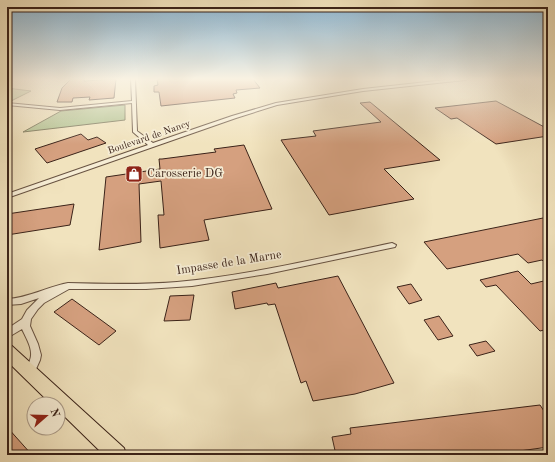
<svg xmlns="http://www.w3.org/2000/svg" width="555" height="462" viewBox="0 0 555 462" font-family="'Old Standard TT',serif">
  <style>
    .green { fill: #b5c595; stroke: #787457 }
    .building { fill: #d5a07f; stroke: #3b2319 }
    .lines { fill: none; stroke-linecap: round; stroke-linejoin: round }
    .minor-casing { stroke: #685342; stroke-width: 2 }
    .primary-casing { stroke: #3b2319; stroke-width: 2 }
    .minor { fill: #f6edd5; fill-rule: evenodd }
    .primary { fill: #f1e3be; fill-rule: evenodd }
    .labels { text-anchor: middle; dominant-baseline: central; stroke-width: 3.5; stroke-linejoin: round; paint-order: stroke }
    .far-street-label { font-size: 10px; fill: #3b2319; stroke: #f6edd5 }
    .poi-label { font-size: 12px; fill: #3b2319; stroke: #f6edd5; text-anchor: start }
    .street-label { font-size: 12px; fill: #3b2319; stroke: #f6edd5 }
  </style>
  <rect width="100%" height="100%" fill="#f1e3be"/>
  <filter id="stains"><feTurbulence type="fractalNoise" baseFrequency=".005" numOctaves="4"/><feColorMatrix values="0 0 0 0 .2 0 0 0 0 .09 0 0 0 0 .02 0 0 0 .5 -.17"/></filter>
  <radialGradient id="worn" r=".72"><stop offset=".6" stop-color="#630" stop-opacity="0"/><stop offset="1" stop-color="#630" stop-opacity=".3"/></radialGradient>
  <!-- green -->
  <path class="green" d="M7 88 31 91 9 102H7Z
    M125 105V120L23 132 61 111Z"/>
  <!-- building -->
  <path class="building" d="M71 79H84V81L116 79 114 98 89 100 90 97 73 98 72 102H57L62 88Z
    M157 79H253L260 88 236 90 237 93 233 94 235 98 161 106 159 92H154V86L158 85Z
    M496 101 548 129V136L496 144 457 118 451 119 435 108Z
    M370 102 440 160 384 169 414 199 329 215 281 140 316 136 313 131 381 122 360 103Z
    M81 134 88 140 97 137 106 143 47 163 35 149Z
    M244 145 272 209 204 220 209 240 160 248 158 215H164L161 181 139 184 141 242 99 250 106 177 160 169 159 159H162L216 152 214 149Z
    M74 204 70 225 7 235V214Z
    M548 217V261L544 262 542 260 528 263 518 254 447 269 424 242Z
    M518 271 531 284 548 280V329L540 331 496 285 486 287 480 280Z
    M338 276 394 383 355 394 313 401 306 381 301 383 275 304 268 305 267 303 235 309 232 292 276 283 278 288Z
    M411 284 422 300 409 304 397 287Z
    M194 295 190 320 164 321 170 296Z
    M72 299 101 320 116 331 99 345 54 312Z
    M439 316 453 336 438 340 424 320Z
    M486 341 495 351 477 356 469 345Z
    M540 405 548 417V447L491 455H336L332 437 351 434 350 428Z
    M7 427 32 455H7Z"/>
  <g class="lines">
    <!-- minor casing -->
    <g class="minor-casing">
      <path id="minor" d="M131 79H135L137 131 153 143 232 116 276 103 363 89 454 79H467L465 80 363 91 277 105 236 118 7 198V194L148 145 133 132 132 103 60 110 7 105V103L60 108 132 101Z
        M392 243 396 245 395 247 267 274 192 286 146 289H69L44 303 38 309 31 319 30 326 38 344 41 355 40 360 36 369 32 374 28 376 24 374 23 371C25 367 29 364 30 360 34 350 26 338 22 329L7 338V329L22 319 27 310 39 298 21 304 7 305V299C28 298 47 287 68 283 104 284 141 285 177 282 250 275 321 258 392 243Z"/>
    </g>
    <!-- primary casing -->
    <g class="primary-casing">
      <path id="primary" d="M7 344 12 346 124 448 126 455H104L58 410V404H51L7 361Z"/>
    </g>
    <!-- minor -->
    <use href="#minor" class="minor"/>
    <!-- primary -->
    <use href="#primary" class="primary"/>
  </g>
  <!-- sky -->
  <linearGradient id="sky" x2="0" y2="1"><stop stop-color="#8ab7d6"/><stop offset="0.55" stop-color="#f9f2e2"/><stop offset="1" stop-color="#f9f2e2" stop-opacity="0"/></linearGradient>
  <rect width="555" height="144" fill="url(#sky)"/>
  <!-- icons -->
  <defs>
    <g id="shop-square" transform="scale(0.9)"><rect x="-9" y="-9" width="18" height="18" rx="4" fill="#8f2418" stroke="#f6edd5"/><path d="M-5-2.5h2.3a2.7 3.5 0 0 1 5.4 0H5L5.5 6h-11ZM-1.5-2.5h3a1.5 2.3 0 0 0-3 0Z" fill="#fff"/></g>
  </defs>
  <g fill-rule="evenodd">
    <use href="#shop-square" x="134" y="174"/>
  </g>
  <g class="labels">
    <!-- far-street labels -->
    <g class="far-street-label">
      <text transform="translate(149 137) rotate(-19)">Boulevard de Nancy</text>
    </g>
    <!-- poi labels -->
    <g class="poi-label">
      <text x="147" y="174">Carosserie DG</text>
    </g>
    <!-- street labels -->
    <g class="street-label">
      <text transform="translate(229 263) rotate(-9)">Impasse de la Marne</text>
    </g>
  </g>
  <!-- margin -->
  <rect width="555" height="462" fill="none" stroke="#f1e3be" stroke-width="24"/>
  <rect x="8" y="8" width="539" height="446" fill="none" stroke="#3b2319" stroke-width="2"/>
  <rect x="12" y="12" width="531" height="438" fill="none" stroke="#3b2319"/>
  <!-- north arrow -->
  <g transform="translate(46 416) rotate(70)"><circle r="19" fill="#f6edd5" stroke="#ab9c8a"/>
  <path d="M0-3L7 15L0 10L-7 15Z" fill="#8f2418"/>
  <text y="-6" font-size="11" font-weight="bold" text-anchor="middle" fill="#3b2319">N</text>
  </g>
  <rect width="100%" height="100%" filter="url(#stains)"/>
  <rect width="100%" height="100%" fill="url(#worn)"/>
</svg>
